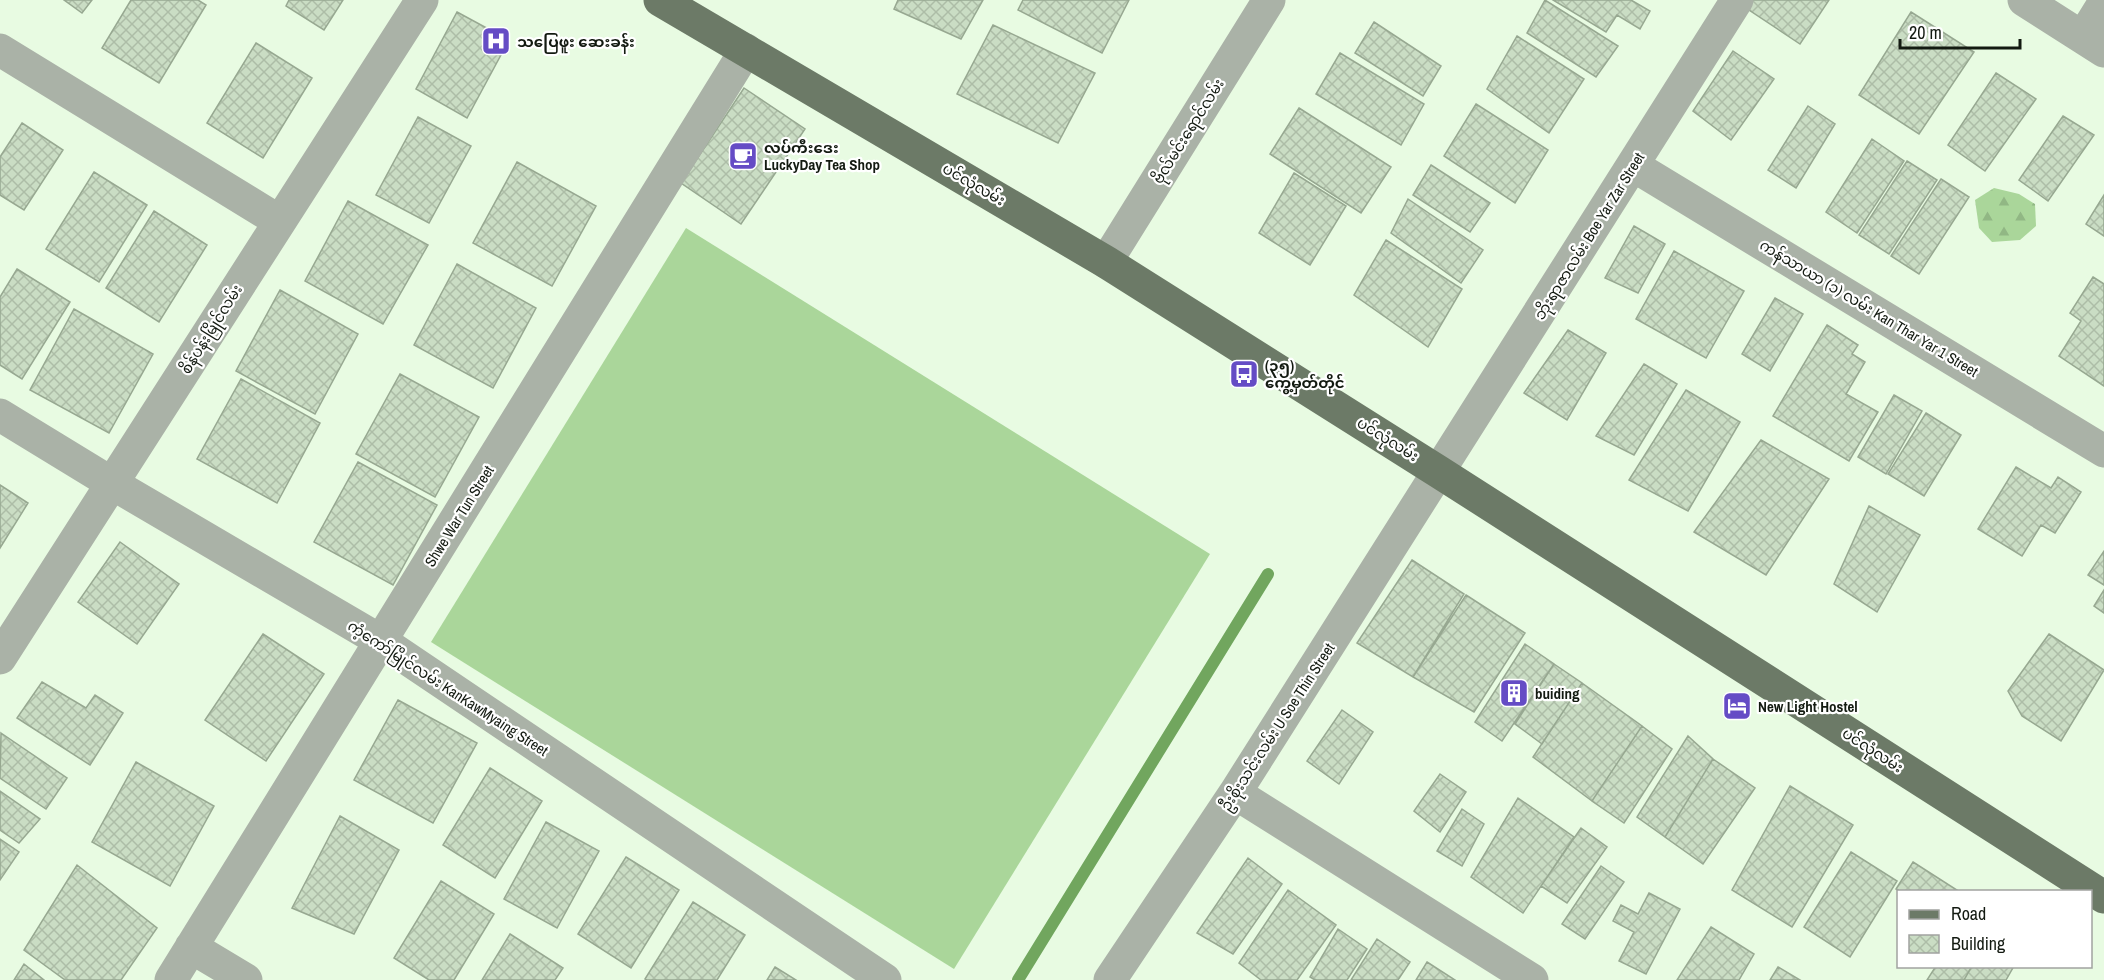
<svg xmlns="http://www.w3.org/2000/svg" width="2104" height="980" viewBox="0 0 2104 980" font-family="'Archivo Narrow','Noto Sans Myanmar',sans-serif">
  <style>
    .grass { fill: #aad69a }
    .forest { fill: url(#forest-firs) }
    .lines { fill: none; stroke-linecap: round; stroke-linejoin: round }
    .stream { stroke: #71a65e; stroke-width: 12 }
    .building { fill: url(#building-cross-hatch); stroke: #97a891; stroke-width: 1.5 }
    .minor { stroke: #aab2a7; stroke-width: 33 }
    .tertiary { stroke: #aab2a7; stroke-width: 33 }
    .primary { stroke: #6c7a67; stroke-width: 33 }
    .labels { text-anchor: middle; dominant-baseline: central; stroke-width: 4.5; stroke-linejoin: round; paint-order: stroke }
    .poi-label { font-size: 15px; font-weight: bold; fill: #131a11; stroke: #fff; text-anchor: start }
    .street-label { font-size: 15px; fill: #131a11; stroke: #fff }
  </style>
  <defs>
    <pattern id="forest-firs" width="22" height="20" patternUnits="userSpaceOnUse" patternTransform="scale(1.5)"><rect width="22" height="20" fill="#aad69a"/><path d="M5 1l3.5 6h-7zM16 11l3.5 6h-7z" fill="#91b784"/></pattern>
    <pattern id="building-cross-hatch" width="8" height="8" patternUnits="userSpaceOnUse" patternTransform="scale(1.5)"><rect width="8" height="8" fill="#caddc4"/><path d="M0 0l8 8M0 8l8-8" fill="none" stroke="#adbda7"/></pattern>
  </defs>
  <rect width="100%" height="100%" fill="#e8fbe2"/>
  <!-- grass -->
  <path class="grass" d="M686 228 1210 554 954 969 431 642Z"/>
  <!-- forest -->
  <path class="forest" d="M1994 188 2019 194 2035 204 2036 226 2020 240 1992 242 1979 228 1975 200Z"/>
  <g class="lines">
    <!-- stream -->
    <path class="stream" d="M1018 980 1268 574"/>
  </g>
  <!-- building -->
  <path class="building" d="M64 0H92L82 13Z
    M131 0H198L206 5 159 83 102 48Z
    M289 0H343L324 30 286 6Z
    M898 0H983L961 39 894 9Z
    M1023 0H1129L1102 53 1018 10Z
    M1545 0 1618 46 1596 77 1527 33Z
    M1553 0H1631L1650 11 1640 29 1617 15 1606 32Z
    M1751 0H1829L1800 44 1746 8Z
    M457 12 509 40 467 118 416 89Z
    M1911 12 1974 52 1919 134 1859 95Z
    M1374 22 1441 66 1423 96 1355 53Z
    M993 25 1095 73 1058 143 957 94Z
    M1517 36 1584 79 1549 133 1487 89Z
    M256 43 312 78 263 158 207 123Z
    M1733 51 1774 79 1731 140 1693 111Z
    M1340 53 1424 104 1401 145 1316 94Z
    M1996 73 2036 99 1985 171 1948 145Z
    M744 88 805 129 741 224 681 183Z
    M1476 104 1548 150 1515 203 1444 156Z
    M1808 106 1835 124 1796 188 1768 170Z
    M1299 108 1391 167 1361 213 1270 154Z
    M2063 116 2094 135 2048 201 2019 180Z
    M418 117 471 146 429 223 376 195Z
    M22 123 63 150 24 210 0 195V157Z
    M1872 139 1904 161 1857 233 1826 212Z
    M1907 161 1937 180 1889 254 1859 235Z
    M517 162 596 206 552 286 473 243Z
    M1431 165 1490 203 1470 232 1413 195Z
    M94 172 147 205 99 282 46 249Z
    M1294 173 1346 206 1310 265 1259 233Z
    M1941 179 1969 197 1919 274 1891 256Z
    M2104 195V236L2086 224Z
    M1408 199 1483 250 1461 283 1391 233Z
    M348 201 428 245 383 324 305 281Z
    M154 211 207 245 159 322 106 288Z
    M1634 226 1665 244 1638 293 1605 278Z
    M1386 240 1462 289 1428 347 1354 295Z
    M1674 251 1744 291 1706 358 1636 319Z
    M457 264 536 308 493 388 414 345Z
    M17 269 70 302 22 379 0 365V297Z
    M2093 277 2104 284V386L2059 356 2081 321 2070 313Z
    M280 290 358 334 315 414 236 371Z
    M1775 298 1803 314 1770 371 1742 354Z
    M74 309 153 354 109 433 30 390Z
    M1827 325 1858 345 1852 354 1865 362 1846 394 1878 412 1849 461 1773 416Z
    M1568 330 1606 353 1567 420 1524 393Z
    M1644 364 1677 384 1634 455 1596 436Z
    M400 374 479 417 435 497 356 454Z
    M241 379 320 423 277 503 197 459Z
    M1686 390 1740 422 1688 511 1629 480Z
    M1894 395 1922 411 1886 474 1858 457Z
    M1926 413 1961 435 1924 496 1888 474Z
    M1761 440 1829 479 1766 575 1694 532Z
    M358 462 437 505 393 585 314 542Z
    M2016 467 2051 488 2058 477 2081 492 2055 533 2041 525 2022 556 1978 529Z
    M0 485 28 503 0 548Z
    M1869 506 1920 535 1877 612 1834 584Z
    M120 542 179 584 137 644 78 602Z
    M2104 551V585L2088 575Z
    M1412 560 1464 594 1413 677 1357 643Z
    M2104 590V613L2094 606Z
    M1466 595 1525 633 1474 712 1413 677Z
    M263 634 324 674 266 761 205 720Z
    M2049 634 2104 670 2061 741 2022 716 2008 691Z
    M1525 644 1554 664 1502 741 1475 722Z
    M1554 664 1582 683 1542 744 1515 724Z
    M42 682 86 708 95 695 123 713 90 765 17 718Z
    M1582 683 1642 726 1592 801 1533 757Z
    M398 700 477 743 433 823 354 780Z
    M1342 710 1373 732 1339 784 1307 761Z
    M1642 726 1672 749 1624 823 1592 801Z
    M1 733 67 778 46 809 0 778Z
    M1688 736 1713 759 1665 837 1637 817Z
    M1713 759 1755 788 1703 864 1665 837Z
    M136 762 214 806 170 886 92 842Z
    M490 768 542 801 495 878 443 845Z
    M1440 774 1466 792 1440 832 1414 811Z
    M1790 786 1853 825 1792 927 1732 890Z
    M0 791 40 819 19 843 0 830Z
    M1518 798 1574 837 1523 913 1471 877Z
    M1462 809 1484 824 1462 866 1437 851Z
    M340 816 399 850 354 934 292 908Z
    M546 822 599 851 557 928 504 899Z
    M1581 828 1607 847 1567 903 1541 886Z
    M0 839 19 852 0 880Z
    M1851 852 1897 881 1850 957 1804 927Z
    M626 857 679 890 631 968 578 934Z
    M1248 858 1282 884 1233 954 1197 933Z
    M1913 862 1960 892H1901L1896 889Z
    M77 865 157 928 121 980H65L24 950Z
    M1601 866 1624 882 1585 939 1562 924Z
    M441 881 494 914 454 980H429L394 958Z
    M1288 890 1336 925 1297 980H1261L1239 963Z
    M1649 893 1680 909 1646 974 1619 961 1634 932 1613 921 1621 905 1638 914Z
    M693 902 745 935 717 980H647L645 979Z
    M1711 927 1754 954 1739 980H1677Z
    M1338 929 1367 949 1347 980H1315L1310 977Z
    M510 934 563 968 555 980H482Z
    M1377 939 1410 962 1398 980H1351Z
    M1427 962 1455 980H1416Z
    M24 964 44 980H14Z
    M1936 966H1972L1964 980H1927Z
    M1972 966H2014L2006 980H1964Z
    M775 967 796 980H767Z
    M1778 967 1800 980H1770Z"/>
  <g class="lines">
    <!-- minor -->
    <path class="minor" d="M2024 0 2104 51
      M2083 37 2104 3
      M0 50 279 221
      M1634 166 2104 451
      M0 415 113 484 381 641 885 980
      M0 658 422 0
      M1235 793 1532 980
      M191 947 246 980
      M171 980 746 50
      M1110 980 1235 793 1737 0"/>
    <!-- tertiary -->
    <path class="tertiary" d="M1106 262 1269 0"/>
    <!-- primary -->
    <path class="primary" d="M660 0 1106 262 1439 472 2104 897"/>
  </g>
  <!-- icons -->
  <defs>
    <g id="hospital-square" transform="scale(1.5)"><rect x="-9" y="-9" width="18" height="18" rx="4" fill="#654cc5" stroke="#fff"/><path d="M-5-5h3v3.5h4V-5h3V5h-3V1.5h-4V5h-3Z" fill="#fff"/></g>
    <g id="cafe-square" transform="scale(1.5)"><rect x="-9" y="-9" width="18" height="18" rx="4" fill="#654cc5" stroke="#fff"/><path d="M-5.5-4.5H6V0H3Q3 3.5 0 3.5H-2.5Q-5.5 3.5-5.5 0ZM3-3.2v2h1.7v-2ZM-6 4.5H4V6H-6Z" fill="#fff"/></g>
    <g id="bus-square" transform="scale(1.5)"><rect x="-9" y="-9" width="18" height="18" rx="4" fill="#654cc5" stroke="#fff"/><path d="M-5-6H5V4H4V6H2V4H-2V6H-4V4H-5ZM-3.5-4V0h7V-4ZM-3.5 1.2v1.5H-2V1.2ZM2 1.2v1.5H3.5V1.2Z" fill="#fff"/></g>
    <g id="building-square" transform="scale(1.5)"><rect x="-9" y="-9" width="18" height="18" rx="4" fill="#654cc5" stroke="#fff"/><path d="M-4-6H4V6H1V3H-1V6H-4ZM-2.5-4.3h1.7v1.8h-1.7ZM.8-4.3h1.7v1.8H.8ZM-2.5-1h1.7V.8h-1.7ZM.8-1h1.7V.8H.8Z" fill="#fff"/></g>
    <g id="hotel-square" transform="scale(1.5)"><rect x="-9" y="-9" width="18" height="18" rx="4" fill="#654cc5" stroke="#fff"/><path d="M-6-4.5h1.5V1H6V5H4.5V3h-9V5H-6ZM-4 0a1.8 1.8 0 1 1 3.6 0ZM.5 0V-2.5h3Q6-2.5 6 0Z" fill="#fff"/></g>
  </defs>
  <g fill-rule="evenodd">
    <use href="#hospital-square" x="496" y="41"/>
    <use href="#cafe-square" x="743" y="156"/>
    <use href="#bus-square" x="1244" y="374"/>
    <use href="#building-square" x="1514" y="693"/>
    <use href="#hotel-square" x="1737" y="706"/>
  </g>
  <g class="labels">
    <!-- poi labels -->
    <g class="poi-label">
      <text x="517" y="41">သပြေဖူး ဆေးခန်း</text>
      <text x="764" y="147">လပ်ကီးဒေး<tspan x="764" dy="17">LuckyDay Tea Shop</tspan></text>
      <text x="1265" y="365">(၃၅)<tspan x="1265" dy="17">ကွေ့မှတ်တိုင်</tspan></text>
      <text x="1535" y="693">buiding</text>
      <text x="1758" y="706">New Light Hostel</text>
    </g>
    <!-- street labels -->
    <g class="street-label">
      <text transform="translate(1188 131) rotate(-58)">ဗိုလ်မင်းရောင်လမ်း</text>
      <text transform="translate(974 184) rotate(30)">ပင်လုံလမ်း</text>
      <text transform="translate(1589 236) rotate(-58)">ဘိုးရာဇာလမ်း Boe Yar Zar Street</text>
      <text transform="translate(1869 308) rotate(31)">ကန်သာယာ (၁) လမ်း Kan Thar Yar 1 Street</text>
      <text transform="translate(211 329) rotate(-58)">စိန်ပန်းမြိုင်လမ်း</text>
      <text transform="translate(1388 439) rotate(32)">ပင်လုံလမ်း</text>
      <text transform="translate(459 516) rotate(-58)">Shwe War Tun Street</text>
      <text transform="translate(448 688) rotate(33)">ကံ့ကော်မြိုင်လမ်း KanKawMyaing Street</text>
      <text transform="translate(1277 727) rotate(-57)">ဦးစိုးသင်းလမ်း U Soe Thin Street</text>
      <text transform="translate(1873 750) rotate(33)">ပင်လုံလမ်း</text>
    </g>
  </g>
  <!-- legend -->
  <rect x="1897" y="890" width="195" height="78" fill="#ffffff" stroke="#a1a3a0" stroke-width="1.5"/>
  <rect x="1909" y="910" width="30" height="9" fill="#6c7a67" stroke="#a1a3a0" stroke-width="1.5"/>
  <text x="1951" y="920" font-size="18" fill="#131a11">Road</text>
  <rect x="1909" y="935" width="30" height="18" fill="url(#building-cross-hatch)" stroke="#a1a3a0" stroke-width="1.5"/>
  <text x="1951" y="950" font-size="18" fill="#131a11">Building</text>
  <!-- scale -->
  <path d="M1900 39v9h120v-9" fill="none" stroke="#131a11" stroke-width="3"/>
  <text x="1909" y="39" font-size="18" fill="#131a11" stroke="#ffffff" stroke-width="4.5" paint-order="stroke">20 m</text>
</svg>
